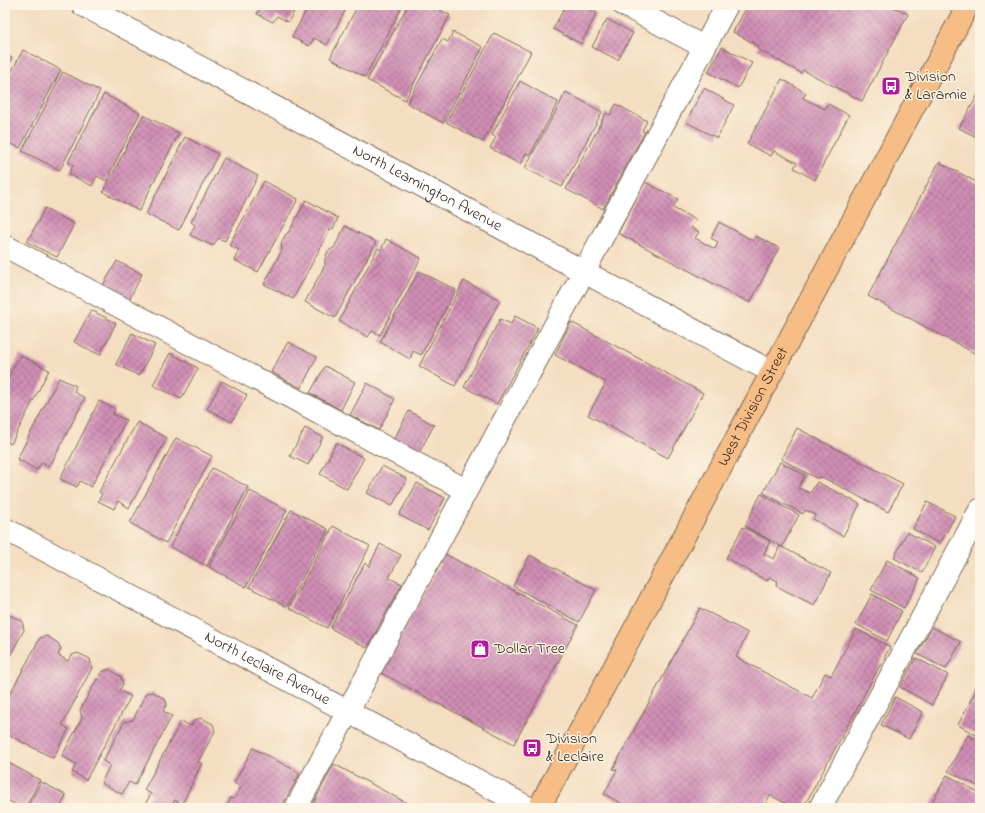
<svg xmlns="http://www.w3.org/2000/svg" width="985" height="813" viewBox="0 0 985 813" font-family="'Indie Flower',sans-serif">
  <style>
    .building { fill: url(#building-cross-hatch) }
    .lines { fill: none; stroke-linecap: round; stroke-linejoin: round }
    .minor-casing { stroke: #7c6957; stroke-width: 24 }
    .major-casing { stroke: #7c6957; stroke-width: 24 }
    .minor { stroke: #fff; stroke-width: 22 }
    .major { stroke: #f6be86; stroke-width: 22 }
    .labels { text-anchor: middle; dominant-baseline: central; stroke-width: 3; stroke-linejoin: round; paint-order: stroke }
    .poi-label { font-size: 16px; fill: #3b2a1e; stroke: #fcf5e5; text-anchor: start }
    .street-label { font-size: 16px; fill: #3b2a1e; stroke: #fcf5e5 }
  </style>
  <defs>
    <pattern id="building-cross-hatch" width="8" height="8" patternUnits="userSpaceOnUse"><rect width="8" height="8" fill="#d08eb5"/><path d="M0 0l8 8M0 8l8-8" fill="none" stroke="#aa7493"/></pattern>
  </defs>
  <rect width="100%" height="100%" fill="#fcf5e5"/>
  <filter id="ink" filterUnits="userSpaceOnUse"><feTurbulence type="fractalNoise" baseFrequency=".025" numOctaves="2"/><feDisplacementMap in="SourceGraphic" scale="8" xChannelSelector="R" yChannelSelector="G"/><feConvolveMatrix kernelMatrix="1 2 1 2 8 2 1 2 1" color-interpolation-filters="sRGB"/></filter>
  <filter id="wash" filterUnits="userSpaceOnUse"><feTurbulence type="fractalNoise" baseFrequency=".012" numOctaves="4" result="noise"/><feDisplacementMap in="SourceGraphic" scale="16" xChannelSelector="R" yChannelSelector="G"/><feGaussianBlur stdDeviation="0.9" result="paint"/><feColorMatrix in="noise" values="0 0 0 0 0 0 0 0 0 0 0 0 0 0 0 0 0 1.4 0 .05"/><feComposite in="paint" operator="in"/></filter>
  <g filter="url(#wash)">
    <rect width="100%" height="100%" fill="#f4ddc0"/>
    <g id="blocks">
      <!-- building -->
      <path class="building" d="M260 5H298L288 22 277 16 273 22 257 14 260 8 258 7Z
        M305 5H348L327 45 314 38 309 46 292 37 306 11Z
        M358 5H403L365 77 330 58Z
        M408 5H442L439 10 450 15 405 100 367 80Z
        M566 5H582L597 13 581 44 553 29Z
        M748 5H890L908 14 862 101 803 70 801 73 757 49 759 46 733 32Z
        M607 19 633 33 618 60 592 47Z
        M453 32 483 47 443 123 407 103 442 39 448 42Z
        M494 33 531 52 483 142 446 122Z
        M722 47 752 63 738 88 708 72Z
        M23 50 61 70 20 148 11 144 7 152H5V84Z
        M5 54 12 58 5 73Z
        M63 72 100 91 60 170 22 151Z
        M782 79 806 93 803 98 825 109 828 104 849 115 815 180 794 168 797 163 774 151 771 156 747 144Z
        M520 81 558 102 530 155 526 153 520 164 490 148 496 137 492 135Z
        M704 88 734 105 717 138 686 122Z
        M980 91V139L959 128Z
        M566 92 602 112 562 187 525 168Z
        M104 94 140 113 106 181 97 176 92 186 69 174 73 165 68 162Z
        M616 104 647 121 642 131 645 132 603 209 566 189 606 113 610 115Z
        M143 115 179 133 139 211 103 192Z
        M185 137 218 154 179 230 146 214Z
        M224 158 258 176 225 241 218 238 213 246 190 235 195 225 191 222Z
        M939 162 980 184V356L868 296Z
        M264 181 298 199 258 272 234 260 239 250 229 245Z
        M645 182 678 199 673 208 696 220 691 228 699 232 695 238 715 249 718 242 711 238 719 222 754 241 756 236 779 248 750 303 618 233Z
        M306 200 338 218 333 229 331 228 293 299 264 284 282 250 281 243 286 234 289 232Z
        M45 208 74 224 57 257 27 242Z
        M345 226 376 242 335 318 305 302 325 265V259L328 251 334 248Z
        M386 239 421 258 380 335 372 331 368 337 339 321 378 248 381 250Z
        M117 261 142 274 129 300 102 287Z
        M419 271 456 290 421 355 413 351 410 359 380 342Z
        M464 281 500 300 455 386 419 366Z
        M91 310 116 323 100 355 74 342Z
        M515 316 538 328 497 404 464 387 500 319 511 324Z
        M571 322 703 393 668 458 588 415 606 382 555 355Z
        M132 333 155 345 139 376 116 364Z
        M288 342 317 357 301 388 271 372Z
        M170 353 198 368 181 399 153 385Z
        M20 355 49 370 11 444 5 441V384Z
        M325 366 355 382 341 410 310 393Z
        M59 378 76 386 74 392 85 398 50 466 42 462 37 470 17 459Z
        M222 381 247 395 232 422 207 409Z
        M367 383 395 399 379 430 350 415Z
        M99 401 115 409 113 414 126 420 91 487 80 481 77 487 60 479Z
        M409 411 434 425 419 453 394 439Z
        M137 422 167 438 129 508 118 501 114 509 98 501 102 494 99 492Z
        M305 428 323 437 308 465 290 456Z
        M797 428 903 484 888 512 822 477 816 478 781 459Z
        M176 438 212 456 166 543 130 523Z
        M336 443 364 458 347 489 320 474Z
        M780 462 805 475 798 488 810 493 817 482 860 504 843 536 813 519 816 515 805 510 803 514 763 493Z
        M382 466 407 479 392 506 367 493Z
        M212 468 248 487 207 566 170 547Z
        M417 483 445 498 428 530 399 515Z
        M250 491 287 510 246 587 209 567Z
        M761 494 799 515 782 547 745 526Z
        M927 502 955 516 940 544 913 529Z
        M291 510 328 529 287 607 249 587Z
        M333 526 370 546 327 628 289 608Z
        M743 527 770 541 764 554 774 559 780 546 831 573 814 605 776 586 778 581 769 577 767 581 726 558Z
        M907 532 935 547 922 573 894 558Z
        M380 544 401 555 389 578 402 584 367 648 330 628 365 563 369 566Z
        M445 554 578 625 514 744 381 673Z
        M530 555 596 590 579 622 513 586Z
        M887 560 920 578 904 608 871 590Z
        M872 594 902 611 887 641 856 624Z
        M700 608 748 633 736 657 812 698 825 673 831 676 856 629 890 647 803 808H794L770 795 763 808H630L604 794 617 770 613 769Z
        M9 615 22 621 24 630 5 665V616Z
        M932 627 961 642 946 669 917 654Z
        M47 636 58 643 61 649 58 655 68 661 72 655 78 653 90 659 92 668 62 725 69 729 53 758 5 733V703L40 638Z
        M916 658 948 675 932 705 900 687Z
        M109 669 121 677 123 684 119 691 131 696 86 780 72 772 76 764 62 756 82 718 80 710 97 679 98 680 102 672Z
        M977 688 980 690V737L958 725Z
        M153 692 165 699 167 704 163 711 172 716 135 785 129 782 122 794 101 783 110 765 103 761 124 722 133 720 146 693Z
        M895 697 923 712 909 739 881 725Z
        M201 718 213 724 215 731 198 762 202 763 182 804 175 800 171 808H147L144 806 151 794 144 790 181 721 191 726 194 720Z
        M968 735 980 741V787L948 771Z
        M253 748 300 773 281 808H226L231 798 234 799 241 787 234 783Z
        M5 761 40 780 25 808H23L5 799Z
        M334 764 416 808H311Z
        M947 775 980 793V808H929Z
        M41 782 66 795 60 808H27Z"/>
    </g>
  </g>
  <g filter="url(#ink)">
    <use href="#blocks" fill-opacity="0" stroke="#7c6957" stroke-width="1"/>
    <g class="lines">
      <!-- minor casing -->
      <g class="minor-casing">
        <g id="minor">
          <path id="s1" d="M83 5 772 372"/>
          <path d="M624 5 704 47"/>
          <path d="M5 246 466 490"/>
          <path id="s2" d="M5 529 529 808"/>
          <path d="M296 808 727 5"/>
          <path d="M820 808 980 510"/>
        </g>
      </g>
      <!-- major casing -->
      <g class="major-casing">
        <g id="major">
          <path id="s3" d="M539 808 968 5"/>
        </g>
      </g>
      <!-- minor -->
      <use href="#minor" class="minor"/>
      <!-- major -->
      <use href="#major" class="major"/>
    </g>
  </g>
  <!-- icons -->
  <defs>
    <g id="bus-square" transform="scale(1)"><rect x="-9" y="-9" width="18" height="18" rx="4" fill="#b5179e" stroke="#fcf5e5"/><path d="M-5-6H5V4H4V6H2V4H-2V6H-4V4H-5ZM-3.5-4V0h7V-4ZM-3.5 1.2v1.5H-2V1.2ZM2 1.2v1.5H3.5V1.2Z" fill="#fff"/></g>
    <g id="shop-square" transform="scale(1)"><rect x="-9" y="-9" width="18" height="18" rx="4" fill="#b5179e" stroke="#fcf5e5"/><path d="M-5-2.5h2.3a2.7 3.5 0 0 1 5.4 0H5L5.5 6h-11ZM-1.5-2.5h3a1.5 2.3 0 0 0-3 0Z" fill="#fff"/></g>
  </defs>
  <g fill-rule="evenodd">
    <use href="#bus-square" x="891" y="86"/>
    <use href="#shop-square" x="480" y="649"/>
    <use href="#bus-square" x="532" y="748"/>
  </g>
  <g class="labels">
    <!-- poi labels -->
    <g class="poi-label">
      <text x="905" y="77">Division<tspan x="905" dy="18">&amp; Laramie</tspan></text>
      <text x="494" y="649">Dollar Tree</text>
      <text x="546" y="739">Division<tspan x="546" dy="18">&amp; Leclaire</tspan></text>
    </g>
    <!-- street labels -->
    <g class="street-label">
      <text stroke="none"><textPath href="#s1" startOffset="390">North Leamington Avenue</textPath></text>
      <text stroke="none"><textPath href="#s3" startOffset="455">West Division Street</textPath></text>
      <text stroke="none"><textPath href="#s2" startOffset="297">North Leclaire Avenue</textPath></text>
    </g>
  </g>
  <!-- margin -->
  <rect width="985" height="813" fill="none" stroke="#fcf5e5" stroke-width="20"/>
</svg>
